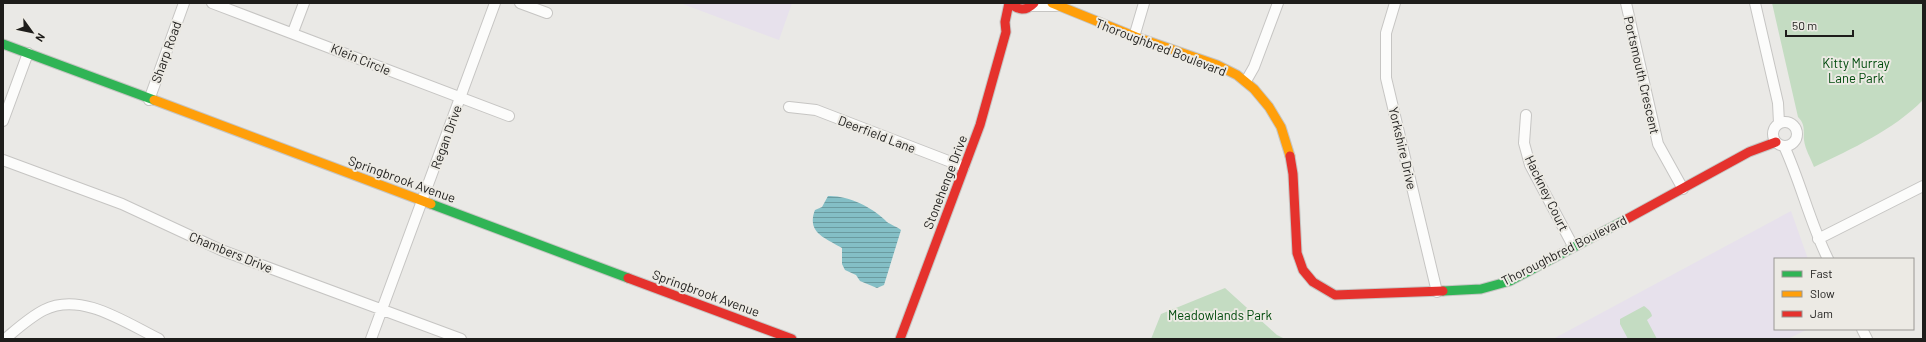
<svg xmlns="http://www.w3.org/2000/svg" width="1926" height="342" viewBox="0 0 1926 342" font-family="Barlow,sans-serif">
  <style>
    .education { fill: #e7e1ec }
    .green { fill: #c4dcc2 }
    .water { fill: url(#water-rules) }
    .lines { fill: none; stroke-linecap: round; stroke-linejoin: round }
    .street-casing { stroke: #c6c5c3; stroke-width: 12 }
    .fast-casing { stroke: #c6c5c3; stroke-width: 11 }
    .slow-casing { stroke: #c6c5c3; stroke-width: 11 }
    .jam-casing { stroke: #c6c5c3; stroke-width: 11 }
    .street { stroke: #fcfcfb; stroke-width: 10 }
    .fast { stroke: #30b455; stroke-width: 9 }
    .slow { stroke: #ff9f0a; stroke-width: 9 }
    .jam { stroke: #e5322d; stroke-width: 9 }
    .labels { text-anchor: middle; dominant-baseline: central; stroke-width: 4; stroke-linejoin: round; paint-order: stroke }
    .street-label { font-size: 13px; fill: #1e1d1b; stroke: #eceae4 }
    .park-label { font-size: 13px; fill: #004a0c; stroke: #eceae4 }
  </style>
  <defs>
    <pattern id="water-rules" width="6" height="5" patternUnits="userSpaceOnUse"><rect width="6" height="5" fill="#84bfc6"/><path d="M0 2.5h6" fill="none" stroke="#6b9ba0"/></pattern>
  </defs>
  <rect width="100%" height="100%" fill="#eae9e6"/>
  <!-- education -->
  <path class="education" d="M680 3H792L779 40Z
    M1791 211 1808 259H1775V329H1808L1788 339H1553Z"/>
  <!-- green -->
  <path class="green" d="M1772 3H1923V100C1892 131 1853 148 1814 167 1811 159 1805 149 1804 140 1803 131 1806 125 1798 117Z
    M1225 288 1277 335 1285 339H1151L1161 314Z
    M1644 306C1648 309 1651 311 1652 316L1647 320 1657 339H1628L1620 324V319Z"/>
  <!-- water -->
  <path class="water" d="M828 196C847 195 872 207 885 220 888 224 896 226 901 230L884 285 877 288 860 281 856 275 845 270 842 264V248C826 238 806 233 815 210L822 207Z"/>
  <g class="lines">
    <!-- street casing -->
    <g class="street-casing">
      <path id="street" d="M212 3 509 116
        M520 3 547 13
        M1395 3 1386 33V78L1437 292
        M1626 3 1658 144 1683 189
        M1755 3 1778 103 1779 123
        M1032 6H1056
        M293 32 304 3
        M1134 37 1144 3
        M1246 81 1254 67 1278 3
        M149 100 184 3
        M789 107 816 110 964 167
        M1526 115 1524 143 1530 165 1573 246
        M3 121 28 53
        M1773 134a12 12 0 1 1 24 0a12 12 0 1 1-24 0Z
        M1784 146C1801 183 1810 223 1828 259
        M3 160 122 204 221 250 461 339
        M1818 239 1923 186
        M1862 329 1867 339
        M5 339C17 329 30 317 44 310 81 291 126 323 159 339
        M371 339 495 3"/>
    </g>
    <!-- fast casing -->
    <g class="fast-casing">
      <path id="fast" d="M3 44 154 100
        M431 204 628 278
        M1443 291 1481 289 1510 281 1625 220"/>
    </g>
    <!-- slow casing -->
    <g class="slow-casing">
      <path id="slow" d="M1052 3 1136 37 1217 65 1237 75 1254 89 1269 107 1281 127 1290 156
        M154 100 431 204"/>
    </g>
    <!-- jam casing -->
    <g class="jam-casing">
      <path id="jam" d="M1009 3C1019 10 1025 12 1034 3
        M1290 156 1293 174 1297 253 1303 270 1313 282 1335 295 1443 291
        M1625 220 1749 152 1776 142
        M628 278 792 339
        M900 339 980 125 1006 32 1005 22 1009 3"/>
    </g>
    <!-- street -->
    <use href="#street" class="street"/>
    <!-- fast -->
    <use href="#fast" class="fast"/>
    <!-- slow -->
    <use href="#slow" class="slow"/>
    <!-- jam -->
    <use href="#jam" class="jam"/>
  </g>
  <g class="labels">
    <!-- street labels -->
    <g class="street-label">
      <text transform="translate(1161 47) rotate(21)">Thoroughbred Boulevard</text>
      <text transform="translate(166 52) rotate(-70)">Sharp Road</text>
      <text transform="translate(361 59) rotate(22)">Klein Circle</text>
      <text transform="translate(1642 75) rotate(77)">Portsmouth Crescent</text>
      <text transform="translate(877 134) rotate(21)">Deerfield Lane</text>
      <text transform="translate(446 137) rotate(-70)">Regan Drive</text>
      <text transform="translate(1403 148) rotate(77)">Yorkshire Drive</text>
      <text transform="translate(402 179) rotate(20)">Springbrook Avenue</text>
      <text transform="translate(945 182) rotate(-69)">Stonehenge Drive</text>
      <text transform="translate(1547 193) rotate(64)">Hackney Court</text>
      <text transform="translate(1564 250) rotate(-27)">Thoroughbred Boulevard</text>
      <text transform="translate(231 252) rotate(22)">Chambers Drive</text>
      <text transform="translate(706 293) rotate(20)">Springbrook Avenue</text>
    </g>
    <!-- park labels -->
    <g class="park-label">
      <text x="1856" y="63">Kitty Murray<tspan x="1856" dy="15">Lane Park</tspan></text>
      <text x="1220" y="315">Meadowlands Park</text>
    </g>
  </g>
  <!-- border -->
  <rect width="1926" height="342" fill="none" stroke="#1e1d1b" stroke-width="8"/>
  <!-- legend -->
  <rect x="1774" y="258" width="140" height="72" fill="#eceae4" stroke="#9a9894"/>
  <rect x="1782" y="271" width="20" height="6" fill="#30b455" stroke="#9a9894"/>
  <text x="1810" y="278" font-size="12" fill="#1e1d1b">Fast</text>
  <rect x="1782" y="291" width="20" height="6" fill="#ff9f0a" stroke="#9a9894"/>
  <text x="1810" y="298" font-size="12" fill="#1e1d1b">Slow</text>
  <rect x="1782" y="311" width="20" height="6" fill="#e5322d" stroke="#9a9894"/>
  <text x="1810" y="318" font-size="12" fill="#1e1d1b">Jam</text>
  <!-- north arrow -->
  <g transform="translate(32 32) rotate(123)" stroke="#eceae4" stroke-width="3" paint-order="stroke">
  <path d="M0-3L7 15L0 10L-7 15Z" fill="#1e1d1b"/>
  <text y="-6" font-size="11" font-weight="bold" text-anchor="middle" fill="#1e1d1b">N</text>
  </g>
  <!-- scale -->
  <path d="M1786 30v6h67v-6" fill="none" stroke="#1e1d1b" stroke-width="2"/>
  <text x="1792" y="30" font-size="12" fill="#1e1d1b" stroke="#eceae4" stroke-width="3" paint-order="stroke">50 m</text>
</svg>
